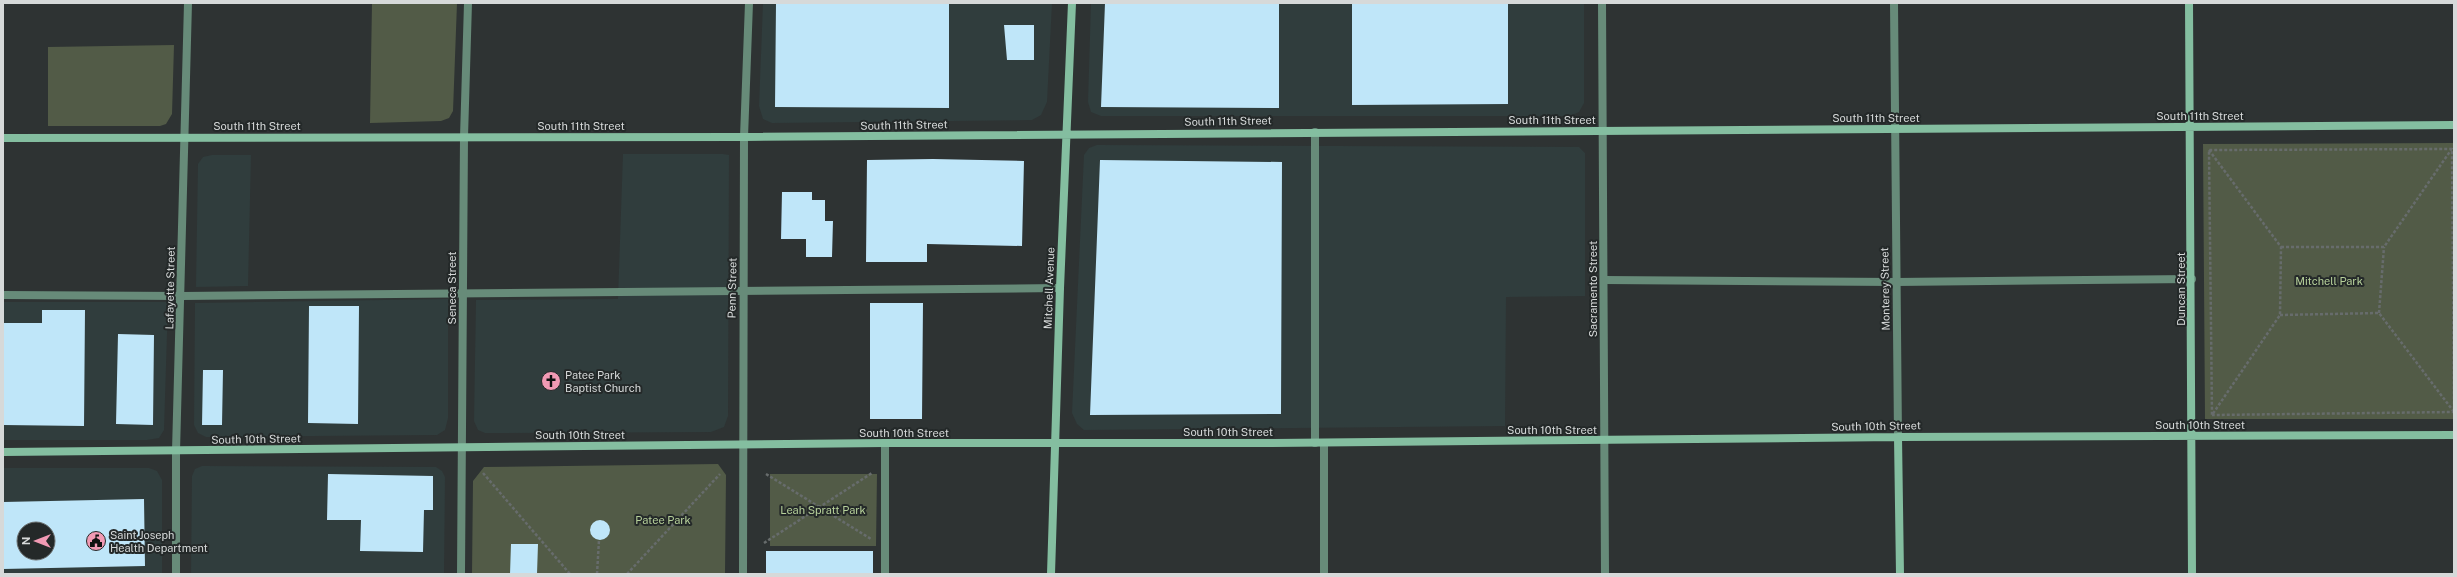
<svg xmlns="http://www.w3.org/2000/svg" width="2457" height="577" viewBox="0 0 2457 577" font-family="'Public Sans',sans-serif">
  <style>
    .built { fill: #303d3d; fill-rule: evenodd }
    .green { fill: #525b47 }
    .building { fill: #bfe6f9; fill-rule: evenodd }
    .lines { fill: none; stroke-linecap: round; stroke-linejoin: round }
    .path { stroke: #676c6c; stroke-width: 2.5; stroke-dasharray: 3 2; stroke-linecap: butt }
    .lane { stroke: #678b79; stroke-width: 8 }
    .street { stroke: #678b79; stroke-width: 8 }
    .secondary { stroke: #84bea0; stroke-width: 8 }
    .labels { text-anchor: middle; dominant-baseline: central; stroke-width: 4; stroke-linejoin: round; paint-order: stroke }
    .street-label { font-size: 11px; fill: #d6d9d9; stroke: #242929 }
    .park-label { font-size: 11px; fill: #b6d09a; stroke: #242929 }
    .poi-label { font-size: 11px; fill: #d6d9d9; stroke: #242929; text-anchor: start }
  </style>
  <rect width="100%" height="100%" fill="#2e3333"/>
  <!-- built -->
  <path class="built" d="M763 3H1052L1047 102 1041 115 1032 120 772 123 763 119 759 106Z
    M1091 3H1584V103L1579 112 1570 116H1101L1091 112 1088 102Z
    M1097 145 1579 147 1585 153V296L1506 297 1505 426 1084 430 1077 424 1072 413 1084 155 1089 148Z
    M623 154H723L729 155 728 416 724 427 711 432 485 433 478 430 474 421 476 300 618 299Z
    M212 155H251L248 286 196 287 198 164 203 157Z
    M448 299V418L445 430 437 435 206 437 198 433 194 425 195 303Z
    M3 302H168L164 430 159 438 147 440H3Z
    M202 466 436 467 442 471 445 477 444 574H191L192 476 195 469Z
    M3 468H149L157 471 162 480V574H3ZM24 529H48V553H24Z"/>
  <!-- green -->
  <path class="green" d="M372 3H457L453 111 449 118 441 121 370 123Z
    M174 45 172 114 166 124 160 126H48V47Z
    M2454 143V419H2205L2203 144Z
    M718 464 726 475 725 574H472L473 481 484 467Z
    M770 474H877L876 546H770Z"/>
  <!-- building -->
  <path class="building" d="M776 3H949V108L775 107Z
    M1105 3H1279V108L1101 107Z
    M1352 3H1508V104L1352 105Z
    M1004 25H1034V60H1007Z
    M933 159 1024 161 1022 246 927 244V262H866L867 160Z
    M1100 160 1282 162 1281 414 1090 415Z
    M782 192H812V200H825V221H833L832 257H806V239H781Z
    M870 303H923L922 419H870Z
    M309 306H359L358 424 308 423Z
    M42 310H85L84 426 3 425V323H42Z
    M118 334 154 335 153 425 116 424Z
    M203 370H223L222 425H202Z
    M328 474 433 476V510H424L423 552 360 551 361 520H327Z
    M144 499 145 566 3 569V502ZM24 529H48V553H24Z
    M590 530a10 10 0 1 1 20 0a10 10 0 1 1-20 0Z
    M511 544H538L537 574H510Z
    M766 551H873V574H766Z"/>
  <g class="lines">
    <!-- path -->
    <path class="path" d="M2209 150 2281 247 2280 315 2212 415 2209 150 2452 149 2454 412 2212 415
      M2281 247H2384L2451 150
      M2379 313 2384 247
      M2280 315 2379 313 2454 412
      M483 473 570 574
      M766 474 871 539
      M764 543 872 473
      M597 574 599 540
      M627 574 720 474"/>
    <!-- lane -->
    <path class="lane" d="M1315 132V443
      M1604 280 1896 282 2192 279
      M3 295 182 296 1060 288
      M1324 443V574
      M885 574V443"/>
    <!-- street -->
    <path class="street" d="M1602 3 1605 574
      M1894 3 1898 437
      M176 574V451L188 3
      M461 574 464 137 468 3
      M743 574 744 137 749 3"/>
    <!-- secondary -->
    <path class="secondary" d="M2189 3 2192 574
      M3 138 744 137 2454 125
      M1898 437 1900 574
      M3 452 885 443H1273L1898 437 2454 435
      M1051 574 1060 288 1072 3"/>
  </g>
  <!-- icons -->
  <defs>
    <g id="church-disc" transform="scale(1)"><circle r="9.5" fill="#f19ab4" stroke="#242929"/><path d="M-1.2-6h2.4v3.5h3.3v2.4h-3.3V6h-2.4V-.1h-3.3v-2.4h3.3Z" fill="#111"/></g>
    <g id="civic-disc" transform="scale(1)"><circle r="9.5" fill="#f19ab4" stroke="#242929"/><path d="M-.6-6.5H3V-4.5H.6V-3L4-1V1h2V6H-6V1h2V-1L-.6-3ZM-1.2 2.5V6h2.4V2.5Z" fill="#111"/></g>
  </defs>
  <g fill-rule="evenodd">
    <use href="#church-disc" x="551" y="381"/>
    <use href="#civic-disc" x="96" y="541"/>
  </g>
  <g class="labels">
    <!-- street labels -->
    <g class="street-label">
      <text x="2200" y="116">South 11th Street</text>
      <text x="1876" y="118">South 11th Street</text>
      <text x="1552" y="120">South 11th Street</text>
      <text transform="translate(1228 121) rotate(-1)">South 11th Street</text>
      <text transform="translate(904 125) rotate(-1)">South 11th Street</text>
      <text x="257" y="126">South 11th Street</text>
      <text x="581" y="126">South 11th Street</text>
      <text transform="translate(170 288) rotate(-89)">Lafayette Street</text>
      <text transform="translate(452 288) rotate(-90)">Seneca Street</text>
      <text transform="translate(732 288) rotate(-89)">Penn Street</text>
      <text transform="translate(1049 288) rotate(-88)">Mitchell Avenue</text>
      <text transform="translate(1593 289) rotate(-90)">Sacramento Street</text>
      <text transform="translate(1885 289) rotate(-91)">Monterey Street</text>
      <text transform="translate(2181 289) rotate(-90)">Duncan Street</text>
      <text x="2200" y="425">South 10th Street</text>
      <text transform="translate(1876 426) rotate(-1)">South 10th Street</text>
      <text x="1552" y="430">South 10th Street</text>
      <text x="1228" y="432">South 10th Street</text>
      <text x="904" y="433">South 10th Street</text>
      <text x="580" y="435">South 10th Street</text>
      <text transform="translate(256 439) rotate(-1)">South 10th Street</text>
    </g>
    <!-- park labels -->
    <g class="park-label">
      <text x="2329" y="281">Mitchell Park</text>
      <text x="823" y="510">Leah Spratt Park</text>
      <text x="663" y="520">Patee Park</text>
    </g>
    <!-- poi labels -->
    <g class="poi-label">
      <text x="565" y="375">Patee Park<tspan x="565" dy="13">Baptist Church</tspan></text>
      <text x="110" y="535">Saint Joseph<tspan x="110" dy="13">Health Department</tspan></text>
    </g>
  </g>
  <!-- border -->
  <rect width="2457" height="577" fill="none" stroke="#d6d9d9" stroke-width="8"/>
  <!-- north arrow -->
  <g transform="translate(36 541) rotate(270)"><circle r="19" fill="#242929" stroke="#6b6f6f"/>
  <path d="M0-3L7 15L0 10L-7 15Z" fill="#f19ab4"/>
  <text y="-6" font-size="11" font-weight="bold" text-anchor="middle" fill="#d6d9d9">N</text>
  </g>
</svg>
